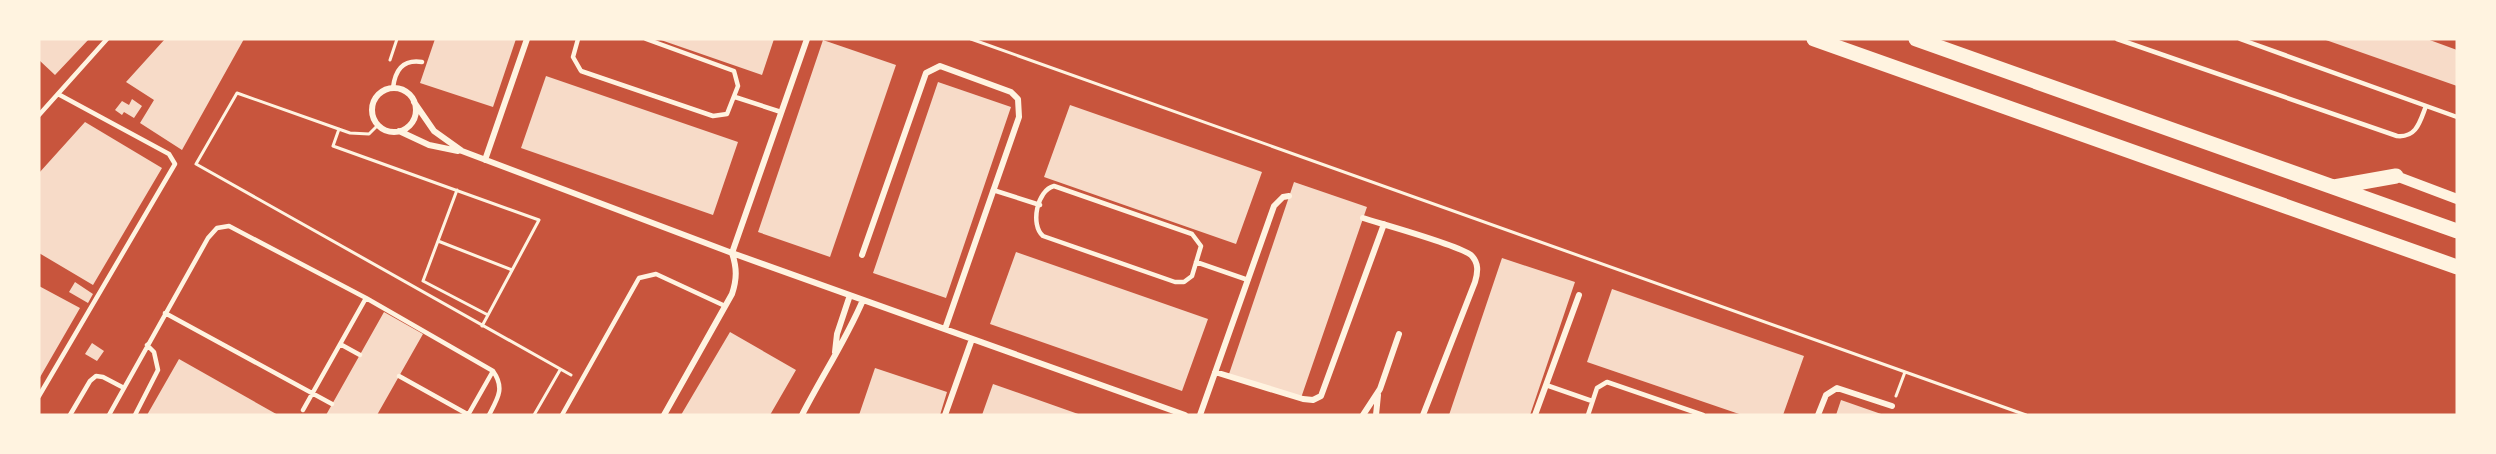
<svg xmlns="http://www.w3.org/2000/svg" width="2496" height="454" viewBox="0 0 2496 454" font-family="'Varela Round',sans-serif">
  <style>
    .building { fill: #f7dbc8 }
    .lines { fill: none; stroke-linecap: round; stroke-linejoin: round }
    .path { stroke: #fff3e0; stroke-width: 3 }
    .service { stroke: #fff3e0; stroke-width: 4.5 }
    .minor { stroke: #fff3e0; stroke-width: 6 }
    .tertiary { stroke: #fff3e0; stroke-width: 10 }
    .motorway { stroke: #fff3e0; stroke-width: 15 }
  </style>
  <rect width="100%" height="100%" fill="#c8553d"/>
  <!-- building -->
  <path class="building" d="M39 39H89L55 75 39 60Z
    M165 39H244L182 150 140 123 154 100 126 82Z
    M435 39H516L493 107 420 83Z
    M658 39H774L762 75Z
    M2323 39H2427L2457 50V86Z
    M823 40 896 65 830 257 758 232Z
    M546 76 738 142 713 215 521 148Z
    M938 82 1011 107 946 298 873 273Z
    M132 99 142 106 134 118 124 112 122 115 115 110 122 101 129 105Z
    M1070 105 1262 172 1236 244 1044 177Z
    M85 122 162 168 93 285 39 253V173Z
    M1294 182 1367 207 1301 398 1229 374Z
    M1016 252 1208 319 1182 391 990 324Z
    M1502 258 1575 282 1530 415H1449Z
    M75 282 93 294 88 303 69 292Z
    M39 286 80 308 39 379Z
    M1612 289 1804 356 1783 415H1742L1587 362Z
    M384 312 423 334 377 415H326Z
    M730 332 796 370 770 415H681Z
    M92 343 104 351 97 361 85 354Z
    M179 359 278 415H147Z
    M875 368 947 392 940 415H859Z
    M993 384 1081 415H982Z
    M1841 400 1884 415H1836Z"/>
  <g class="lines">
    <!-- path -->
    <path class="path" d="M971 39 2026 415
      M390 60 397 39
      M378 125 369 134 350 133 237 93 196 164 571 375
      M339 129 333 146 539 220 488 315 423 281 457 190
      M438 241 512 270
      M482 326 488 315
      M1896 396 1905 372
      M534 415 560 370"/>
    <!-- service -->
    <path class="service" d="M578 39 573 57 581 71 713 116 727 114 738 86 734 71 646 39
      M2117 39 2397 136C2417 138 2420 121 2426 106
      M2240 39 2457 117
      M393 88C395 71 402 59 422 62
      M735 97 781 112
      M39 115 107 39
      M1054 186 1192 234 1201 246 1192 276 1184 282H1175L1043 236C1030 225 1037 190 1054 186Z
      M993 190 1040 205
      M1196 262 1248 280
      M165 313 332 404
      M340 344 360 355
      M399 376 469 415
      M1546 385 1592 401
      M39 396 175 164 169 154 58 94
      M303 410 366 298
      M70 415 90 381 96 376 103 377 124 388
      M109 415 208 238 217 228 229 226 366 298 493 371C505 388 498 398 489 415
      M135 415 158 370 154 352 147 345
      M468 415 493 371
      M562 415 639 278 656 274 725 306
      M1588 415 1597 388 1607 382 1703 415"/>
    <!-- minor -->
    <path class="minor" d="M372 110a22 22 0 1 1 44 0a22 22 0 1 1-44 0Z
      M414 102 434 131 462 151 732 253 1185 415
      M399 131 429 145 458 151
      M485 160 527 39
      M1363 218C1382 224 1459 245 1471 255 1479 263 1478 272 1475 282L1423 415
      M862 255 926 73 940 66 1011 92 1018 99 1019 117 945 329
      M835 352 837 334 850 295
      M1215 372 1303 399 1313 400 1321 396 1384 224
      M664 415 732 294C737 279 737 268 732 253L807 39
      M802 415C822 376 846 340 863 300
      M945 415 972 339
      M1200 415 1274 206 1283 197 1289 196
      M1363 415 1380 389 1399 334
      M1376 415 1378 395
      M1535 415 1579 295
      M1818 415 1826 395 1837 388 1892 406"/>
    <!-- tertiary -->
    <path class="tertiary" d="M2396 176 2457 199"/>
    <!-- motorway -->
    <path class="motorway" d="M1814 39 2457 267
      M1916 39 2457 231
      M2334 187 2396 176"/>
  </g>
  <!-- border -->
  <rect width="2496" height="454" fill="none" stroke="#fff3e0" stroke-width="81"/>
</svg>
